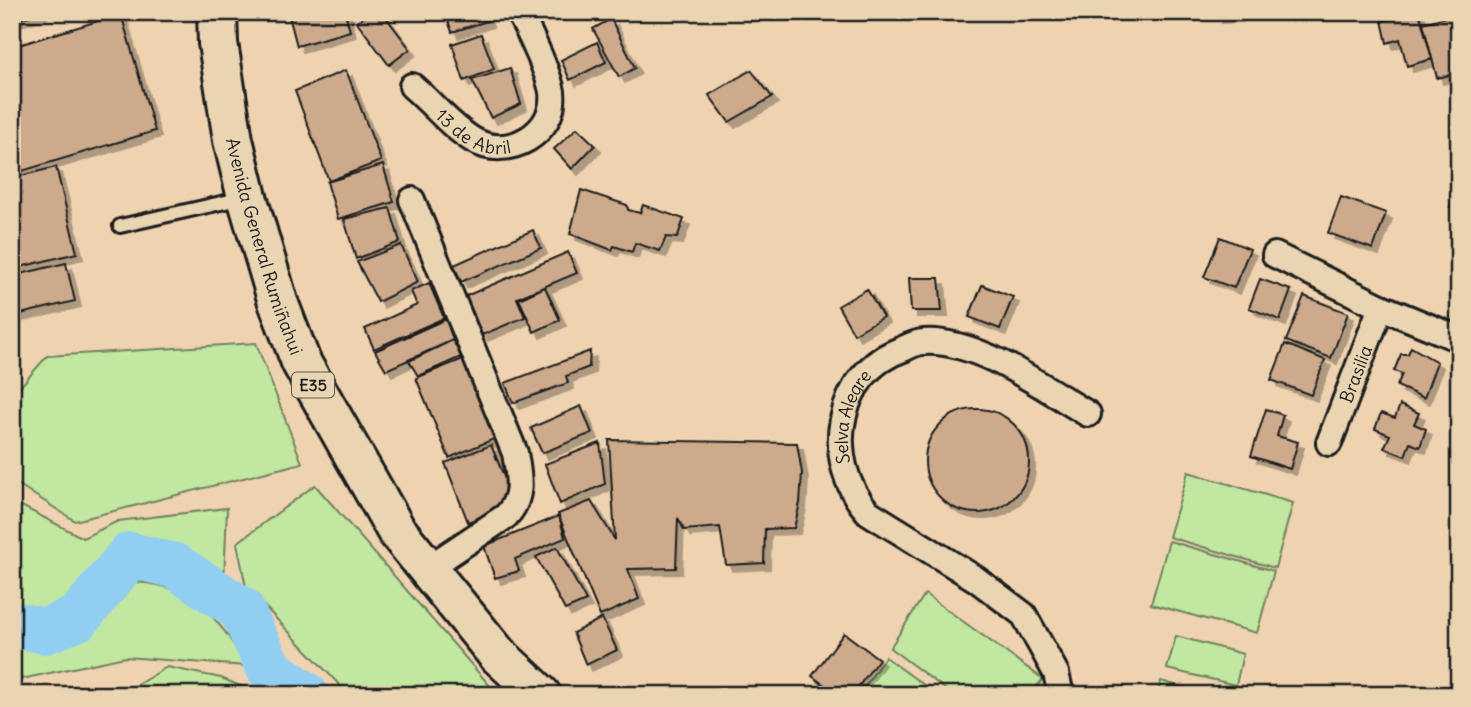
<svg xmlns="http://www.w3.org/2000/svg" width="1471" height="707" viewBox="0 0 1471 707" font-family="Delius,sans-serif">
  <style>
    .green { fill: #c2e7a1; stroke: #6f825e; stroke-width: 2 }
    .lines { fill: none; stroke-linecap: round; stroke-linejoin: round }
    .river { stroke: #91cef2; stroke-width: 46 }
    .building { fill: #ceaa8c; stroke: #1c1c1c; stroke-width: 2; filter: url(#shadow) }
    .lane-casing { stroke: #1c1c1c; stroke-width: 18 }
    .street-casing { stroke: #1c1c1c; stroke-width: 30 }
    .highway-casing { stroke: #1c1c1c; stroke-width: 44 }
    .lane { stroke: #ead5b3; stroke-width: 12 }
    .street { stroke: #ead5b3; stroke-width: 24 }
    .highway { stroke: #ead5b3; stroke-width: 38 }
    .labels { text-anchor: middle; dominant-baseline: central; stroke-width: 6; stroke-linejoin: round; paint-order: stroke }
    .shield { fill: #ead5b3; stroke: #5a5449; stroke-width: 2 }
    .shield-label { font-size: 16px; font-weight: bold; fill: #1c1c1c }
    .street-label { font-size: 18px; fill: #1c1c1c; stroke: #ead5b3 }
  </style>
  <defs>
    <filter id="shadow"><feDropShadow dx="6" dy="6" stdDeviation="0" flood-color="#0004"/></filter>
  </defs>
  <rect width="100%" height="100%" fill="#efd3b0"/>
  <filter id="ink" filterUnits="userSpaceOnUse"><feTurbulence type="fractalNoise" baseFrequency=".0143" numOctaves="2"/><feDisplacementMap in="SourceGraphic" scale="14" xChannelSelector="R" yChannelSelector="G"/><feConvolveMatrix kernelMatrix="1 2 1 2 8 2 1 2 1" color-interpolation-filters="sRGB"/></filter>
  <g filter="url(#ink)">
    <!-- green -->
    <path class="green" d="M256 343 302 463 75 521 13 481 12 396 47 356Z
      M1188 472 1293 503 1275 568 1169 537Z
      M315 485 498 695H349L246 587 237 543Z
      M12 501 83 538 118 521 227 508 224 581 155 543 126 540 66 607 38 615 12 606Z
      M1169 541 1274 571 1257 633 1151 604Z
      M126 582C192 582 215 613 247 666L125 657 12 681V640L59 646 81 634Z
      M925 594 1043 679 1030 695H953L890 648Z
      M1176 636 1243 654 1236 685 1167 669Z
      M885 657 938 695H859Z
      M167 667 221 678 263 695H120Z
      M1161 681 1211 695H1157Z"/>
    <g class="lines">
      <!-- river -->
      <path class="river" d="M12 624 45 631 78 618 130 555 175 566 241 609 270 670 306 695"/>
    </g>
    <!-- building -->
    <path class="building" d="M12 12H42L12 21Z
      M288 12H345L350 31 297 46Z
      M370 12H382L410 49 389 65 357 22Z
      M445 12H484L487 21 452 32Z
      M1215 12H1237V16L1216 17Z
      M1419 12 1432 59 1407 66 1400 39 1387 43 1382 21 1391 19 1390 13 1394 12Z
      M121 14 155 131 12 174V47Z
      M1453 15 1455 27 1459 26V73L1437 78 1423 23Z
      M611 19 635 68 619 77 593 29Z
      M481 34 494 69 464 81 452 44Z
      M597 42 606 62 570 80 561 60Z
      M510 68 521 104 491 118 472 80Z
      M346 70 381 161 329 181 295 91Z
      M751 70 772 97 729 122 709 95Z
      M577 128 595 145 572 169 554 149Z
      M383 165 394 202 338 219 327 182Z
      M56 167 77 253 12 269V178Z
      M1459 186V211L1450 207Z
      M581 190 627 205 628 210 640 213 643 205 684 219 677 238 666 237 660 251 635 243 632 252 614 246 612 250 570 234Z
      M1341 197 1386 213 1373 249 1328 233Z
      M390 208 400 242 356 259 344 219Z
      M533 230 541 248 461 282 454 265Z
      M1220 237 1250 249 1234 288 1204 277Z
      M401 245 418 282 378 302 357 262Z
      M568 252 577 273 517 298 525 317 482 335 466 296Z
      M66 263 75 301 12 316V276Z
      M909 278H939L942 311H911Z
      M1260 279 1291 290 1280 320 1249 308Z
      M429 283 444 318 374 349 365 329 417 305 411 291Z
      M982 285 1013 297 1000 329 969 317Z
      M545 287 560 320 534 332 519 299Z
      M867 289 883 317 854 334 838 306Z
      M1304 296 1348 313 1331 358 1286 341Z
      M446 319 453 340 386 370 375 351Z
      M453 340 461 357 418 376 409 361Z
      M1285 344 1325 360 1311 395 1271 380Z
      M1411 347 1437 362 1424 398 1397 386 1402 374 1394 371 1401 354H1408Z
      M590 351 589 367 566 376 568 383 513 403 505 383Z
      M468 357 493 418 487 421 494 439 449 458 416 378Z
      M1400 405 1419 413 1414 424 1426 429 1420 447 1410 443 1405 456 1384 448 1390 435 1375 429 1381 413 1395 418Z
      M581 406 592 433 542 453 531 428Z
      M925 461a52 52 0 1 1 104 0a52 52 0 1 1-104 0Z
      M1266 409 1283 415 1277 436 1298 442 1290 469 1251 456Z
      M609 440 797 443 802 473 800 503 794 528 765 529 764 563 726 565 720 527 684 530 678 518 676 568 628 569 639 599 600 616 558 514 591 501 615 540Z
      M600 443 605 484 560 504 545 464Z
      M491 445 515 503 468 522 445 463Z
      M559 516 565 538 515 559 519 571 495 578 484 546Z
      M557 547 586 601 565 610 536 557Z
      M602 618 617 650 586 665 573 633Z
      M844 633 879 659 852 695H838L812 676Z"/>
    <g class="lines">
      <!-- lane casing -->
      <g class="lane-casing">
        <path id="lane" d="M120 226 243 198"/>
      </g>
      <!-- street casing -->
      <g class="street-casing">
        <g id="street">
          <path id="s1" d="M412 86C432 103 451 127 473 140 507 161 557 133 552 92 549 74 528 28 518 12"/>
          <path d="M412 200 515 453C519 477 524 497 506 516L427 569"/>
          <path d="M1275 255 1381 307 1459 339"/>
          <path id="s2" d="M1329 443 1381 307"/>
          <path id="s3" d="M1061 695 1056 673 1024 615 976 579 868 512C822 462 835 372 903 349 909 346 917 342 923 342 976 338 1044 388 1088 414"/>
        </g>
      </g>
      <!-- highway casing -->
      <g class="highway-casing">
        <g id="highway">
          <path id="s4" d="M217 12 218 43 233 140 247 197 278 302 301 362 396 530 497 654 541 695"/>
        </g>
      </g>
      <!-- lane -->
      <use href="#lane" class="lane"/>
      <!-- street -->
      <use href="#street" class="street"/>
      <!-- highway -->
      <use href="#highway" class="highway"/>
    </g>
  </g>
  <g class="labels">
    <!-- shield labels -->
    <rect class="shield" x="292" y="372.5" width="42" height="25" rx="5"/>
    <g class="shield-label">
      <text x="313" y="385">E35</text>
    </g>
    <!-- street labels -->
    <g class="street-label">
      <text stroke="none"><textPath href="#s1" startOffset="79">13 de Abril</textPath></text>
      <text stroke="none"><textPath href="#s4" startOffset="240">Avenida General Rumiñahui</textPath></text>
      <text stroke="none"><textPath href="#s2" startOffset="74">Brasilia</textPath></text>
      <text stroke="none"><textPath href="#s3" startOffset="380">Selva Alegre</textPath></text>
    </g>
  </g>
  <!-- margin -->
  <rect width="1471" height="707" fill="none" stroke="#ead5b3" stroke-width="42"/>
  <rect x="21" y="21" width="1429" height="665" fill="none" stroke="#1c1c1c" stroke-width="2.5" filter="url(#ink)"/>
</svg>
